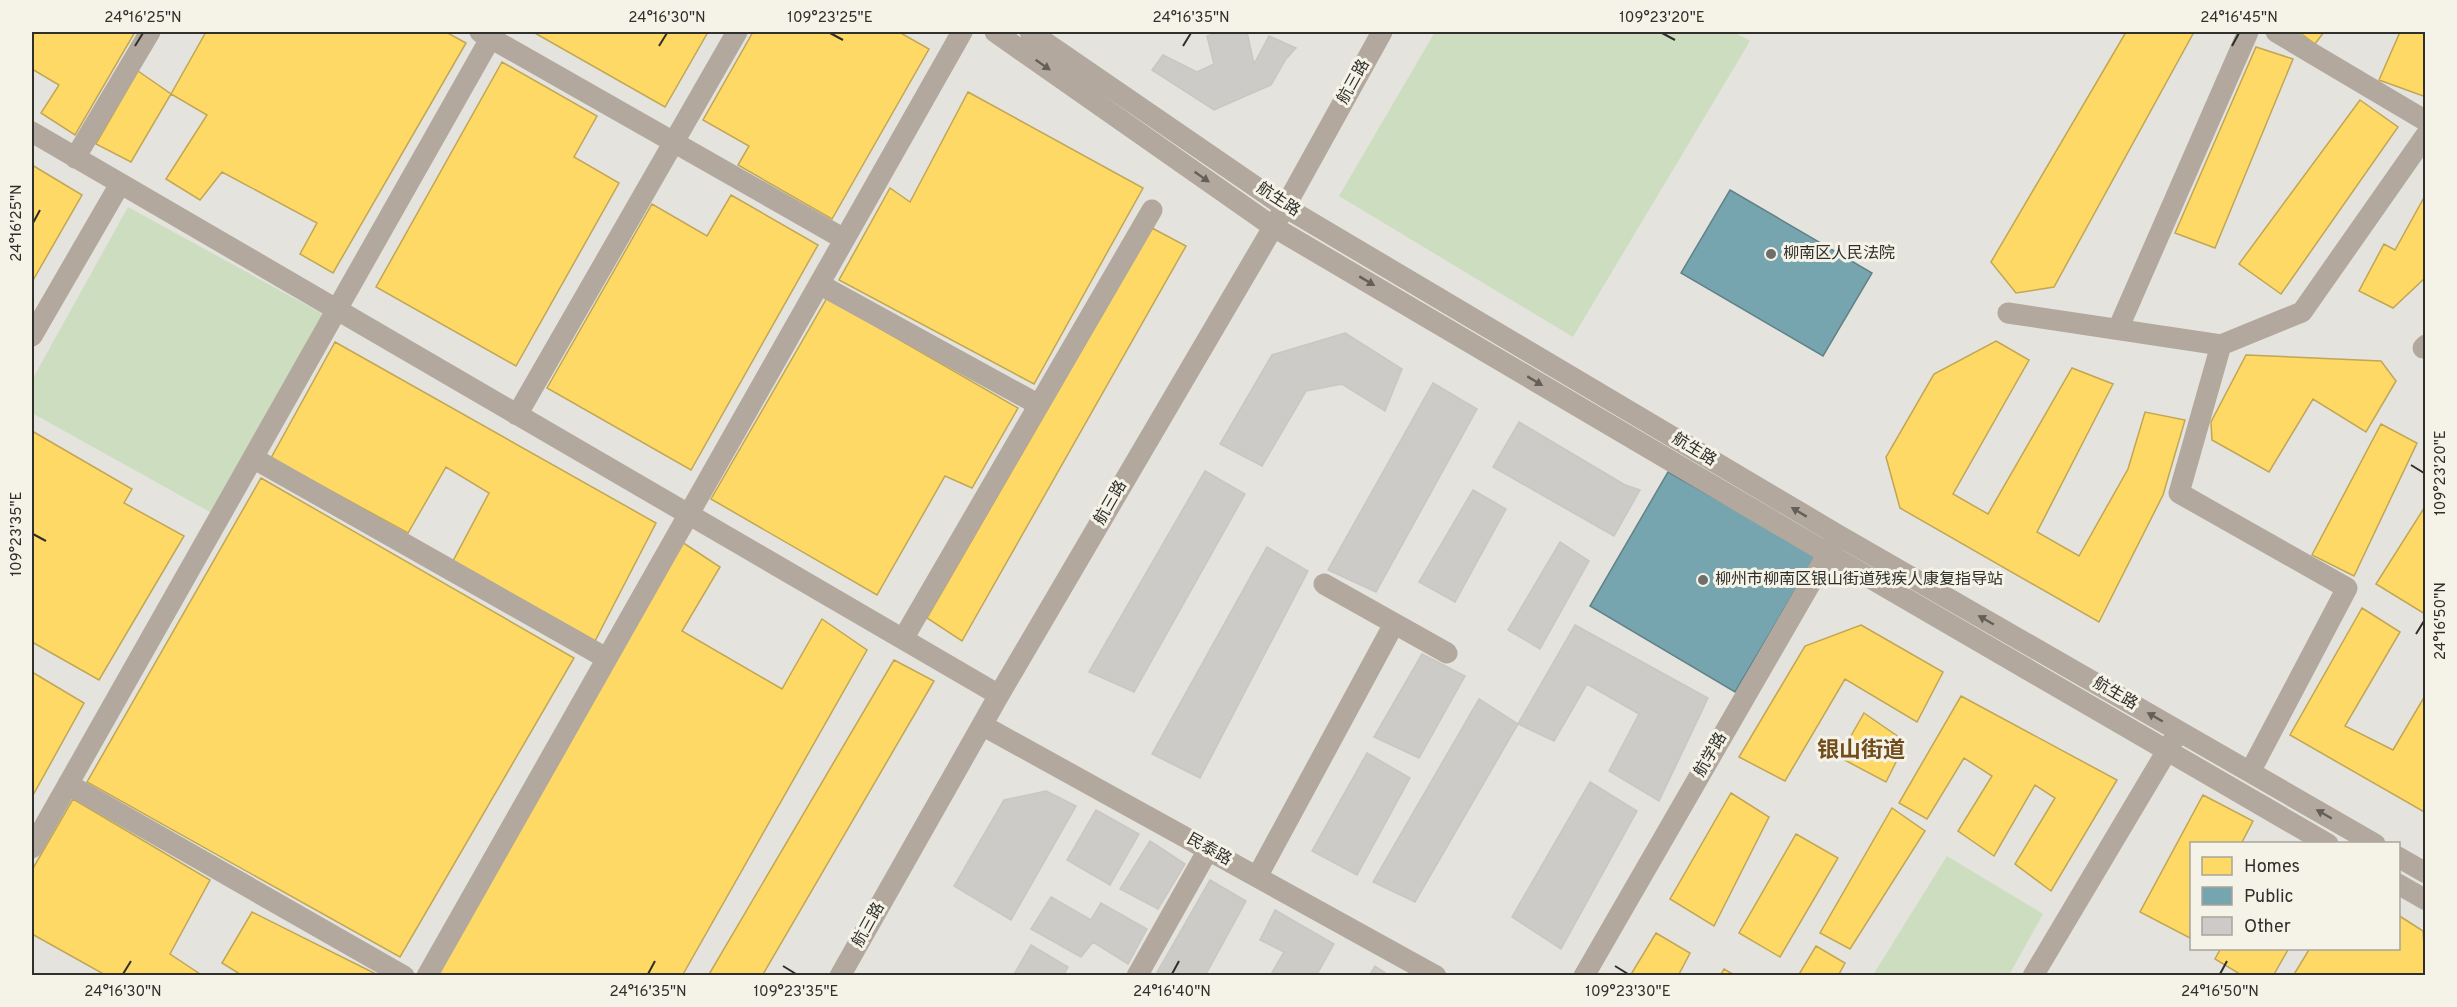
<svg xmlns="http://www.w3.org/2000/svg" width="2457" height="1007" viewBox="0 0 2457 1007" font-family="Overpass,'Noto Sans SC',sans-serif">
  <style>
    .green { fill: #ccdebf }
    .homes { fill: #ffd966; stroke: #c1a654; stroke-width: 1.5 }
    .public { fill: #76a5af; stroke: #618287; stroke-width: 1.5 }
    .building { fill: #cdcbc7; stroke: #c8c7c3; stroke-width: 1.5 }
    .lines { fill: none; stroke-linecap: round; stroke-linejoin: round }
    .minor { stroke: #b2a89d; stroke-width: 21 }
    .oneway { fill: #645f59 }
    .ticks { fill: none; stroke: #302f2b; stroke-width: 2 }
    .poi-dot { fill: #6f6e6a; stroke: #f5f3e8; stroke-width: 2 }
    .labels { text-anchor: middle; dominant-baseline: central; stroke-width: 6; stroke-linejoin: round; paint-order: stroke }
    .street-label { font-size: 16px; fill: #302f2b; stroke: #f5f3e8 }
    .poi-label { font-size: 16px; fill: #302f2b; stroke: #f5f3e8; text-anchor: start }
    .district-label { font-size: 22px; font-weight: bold; fill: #714d1c; stroke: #f5f3e8 }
    .neatline { fill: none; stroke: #302f2b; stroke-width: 2 }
    .ticks-label { font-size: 15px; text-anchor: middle; fill: #302f2b }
  </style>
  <rect width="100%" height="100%" fill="#e4e3de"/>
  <!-- green -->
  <path class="green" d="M1435 32H1734L1750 41 1573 337 1339 196Z
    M128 207 323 314 210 512 32 413V380Z
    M1947 856 2043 914 2009 975H1873Z"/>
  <!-- homes -->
  <path class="homes" d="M32 32H135L75 135 41 113 59 85 32 69Z
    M206 32H446L466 43 333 273 300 254 317 223 222 172 200 200 166 179 207 115 171 94Z
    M533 32H708L665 107Z
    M753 32H899L929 49 832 219 738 165 749 146 703 120Z
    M2126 32H2194L2054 287 2016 293 1991 262Z
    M2299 32H2324L2315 44Z
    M2400 32H2426V97L2379 80Z
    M2256 47 2293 59 2215 248 2175 233Z
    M502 62 597 116 574 157 619 183 516 366 376 287Z
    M138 71 171 94 131 162 96 144Z
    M968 92 1143 188 1034 384 839 280 890 188 910 202Z
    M2360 100 2398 127 2281 294 2239 264Z
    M32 165 82 195 32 282Z
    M2426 194V277L2393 308 2359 291 2384 244 2395 250Z
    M731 195 818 245 691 470 547 388 652 204 707 236Z
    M1152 228 1186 246 962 641 927 618Z
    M827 298 1018 408 972 488 945 476 877 595 711 499Z
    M1996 341 2029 360 1953 494 1988 514 2072 368 2113 384 2037 532 2079 556 2128 469 2145 412 2185 420 2163 495 2099 622 1900 508 1886 457 1934 374Z
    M335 342 656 523 595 641 453 561 489 493 446 467 408 533 271 458Z
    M2246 355 2381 361 2396 381 2366 432 2313 399 2269 472 2212 440 2211 422Z
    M2381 424 2417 443 2354 576 2312 555Z
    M32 431 132 489 124 503 184 536 99 680 32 642Z
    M261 478 574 658 400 957 87 782Z
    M2426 505V613L2425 614 2376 584Z
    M682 542 720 567 682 631 782 689 822 619 867 650 682 976H437Z
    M2362 608 2400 632 2345 726 2393 750 2426 694V813L2290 735Z
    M1861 625 1943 672 1917 722 1845 679 1785 781 1739 757 1805 646Z
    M894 660 934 681 762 976H708Z
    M32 672 84 703 32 797Z
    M1961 696 2117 780 2051 891 2015 864 2055 798 2035 785 1994 856 1958 831 1992 776 1964 758 1927 819 1899 803Z
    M1864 713 1906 742 1886 782 1839 757Z
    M1731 793 1769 817 1714 926 1670 899Z
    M2203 795 2253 821 2241 844H2192L2190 938 2140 912Z
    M73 799 210 880 170 954 203 976H107L32 934V870Z
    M1892 808 1925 831 1850 949 1820 933Z
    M1796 834 1838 858 1780 957 1739 933Z
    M252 912 380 976H243L222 963Z
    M2398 915 2423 931 2426 976H2293L2310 948H2398Z
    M1656 933 1690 953 1678 976H1630Z
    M1816 946 1845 963 1838 976H1798Z
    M2221 948H2289L2273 976H2243L2215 959Z
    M1724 969 1736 976H1720Z"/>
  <!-- public -->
  <path class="public" d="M1730 190 1872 273 1823 356 1681 273Z
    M1668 472 1816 555 1735 692 1590 606Z"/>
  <!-- building -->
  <path class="building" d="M1221 32H1247L1254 64 1269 36 1296 48 1286 59 1271 85 1214 110 1152 70 1163 55 1197 72 1214 64 1207 36Z
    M1345 333 1402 369 1385 411 1342 384 1306 391 1262 466 1220 444 1272 355Z
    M1433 383 1477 409 1376 592 1328 570Z
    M1519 422 1625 485 1640 490 1614 536 1493 467Z
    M1205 471 1245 494 1134 692 1089 672Z
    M1473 490 1506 509 1455 602 1419 582Z
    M1560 542 1589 561 1540 649 1508 630Z
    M1267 547 1308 571 1200 778 1152 754Z
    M1575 625 1708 698 1659 801 1609 771 1639 714 1587 684 1554 741 1518 724Z
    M1422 654 1465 676 1419 758 1374 737Z
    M1479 699 1518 724 1415 902 1373 882Z
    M1367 753 1410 778 1357 875 1312 851Z
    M1590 782 1637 811 1561 949 1512 917Z
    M1046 791 1076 806 1011 920 954 886 1004 800Z
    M1096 810 1139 834 1110 885 1067 860Z
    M1150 841 1185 864 1158 909 1120 889Z
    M1210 880 1246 901 1205 976H1155Z
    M1051 897 1091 920 1101 903 1147 929 1128 964 1093 942 1081 957 1031 929Z
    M1275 910 1334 944 1316 976H1270L1284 952 1260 940Z
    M1031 945 1068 967 1063 976H1013Z
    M1375 966 1390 976H1369Z"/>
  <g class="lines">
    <!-- minor -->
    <path class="minor" d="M480 32 844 239
      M995 32 1272 226 1827 553 2328 844
      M1030 32 1285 207 1838 535 2375 844
      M2276 32 2426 121
      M32 132 999 695
      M75 158 150 32
      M819 284 1039 405
      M2008 313 2221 345 2302 312 2426 135
      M2118 329 2248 32
      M32 336 120 184
      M2221 345 2179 493 2347 588 2250 772
      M2423 348 2426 345
      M517 415 737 32
      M253 458 606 658
      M1324 584 1447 653
      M903 639 1152 210
      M982 725 1436 976
      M68 784 404 976
      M32 848 494 32
      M2398 857 2426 873
      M1257 877 1394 624
      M2398 884 2426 900
      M427 976 962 32
      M840 976 999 695 1285 207 1382 32
      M1137 976 1208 850
      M1584 976 1835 541
      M2033 976 2174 739"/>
  </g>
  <!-- one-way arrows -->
  <defs><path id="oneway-solid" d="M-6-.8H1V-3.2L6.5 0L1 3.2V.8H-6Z" transform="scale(1.5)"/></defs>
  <g class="oneway">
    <use href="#oneway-solid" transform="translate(1043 65) rotate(35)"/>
    <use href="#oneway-solid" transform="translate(1202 177) rotate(35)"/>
    <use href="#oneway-solid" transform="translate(1367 281) rotate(31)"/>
    <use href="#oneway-solid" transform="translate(1535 381) rotate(31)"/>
    <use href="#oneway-solid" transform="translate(1799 512) rotate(-149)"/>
    <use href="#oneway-solid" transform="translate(1986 620) rotate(-150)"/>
    <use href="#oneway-solid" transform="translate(2155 717) rotate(-150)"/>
    <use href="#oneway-solid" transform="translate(2324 814) rotate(-150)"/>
  </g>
  <!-- ticks -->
  <path class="ticks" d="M830 33 843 40M1662 33 1675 40M135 46 143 33M659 46 667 33M1183 46 1191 33M2232 46 2239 33M33 223 40 210M2411 465 2424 473M33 534 46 541M2416 634 2424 621M783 966 796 974M1615 966 1628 974M123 974 131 961M648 974 655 961M1172 974 1179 961M2220 974 2227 961"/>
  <!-- markers -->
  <g class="poi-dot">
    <circle cx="1771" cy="254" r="6"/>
    <circle cx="1703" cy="580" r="6"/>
  </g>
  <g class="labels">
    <!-- street labels -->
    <g class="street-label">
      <text transform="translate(1354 82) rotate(-61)">航三路</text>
      <text transform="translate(1278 200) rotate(33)">航生路</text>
      <text transform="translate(1694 450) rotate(31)">航生路</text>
      <text transform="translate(1111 503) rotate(-60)">航三路</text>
      <text transform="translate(2115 694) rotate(30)">航生路</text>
      <text transform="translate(1711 755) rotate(-60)">航学路</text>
      <text transform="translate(1209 850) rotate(29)">民泰路</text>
      <text transform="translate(869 925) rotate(-61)">航三路</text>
    </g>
    <!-- poi labels -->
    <g class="poi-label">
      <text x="1783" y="254">柳南区人民法院</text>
      <text x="1715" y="580">柳州市柳南区银山街道残疾人康复指导站</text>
    </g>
    <!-- district labels -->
    <g class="district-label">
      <text x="1861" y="751">银山街道</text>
    </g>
  </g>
  <!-- border -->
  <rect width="2457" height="1007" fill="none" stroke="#f5f3e8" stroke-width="66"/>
  <!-- legend -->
  <rect x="2190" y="842" width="210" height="108" fill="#f5f3e8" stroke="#a6a59c" stroke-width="1.5"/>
  <rect x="2202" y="857" width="30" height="18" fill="#ffd966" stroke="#a6a59c" stroke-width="1.5"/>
  <text x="2244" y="872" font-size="18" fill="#302f2b">Homes</text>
  <rect x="2202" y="887" width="30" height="18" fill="#76a5af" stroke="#a6a59c" stroke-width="1.5"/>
  <text x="2244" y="902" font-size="18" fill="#302f2b">Public</text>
  <rect x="2202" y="917" width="30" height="18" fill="#cdcbc7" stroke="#a6a59c" stroke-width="1.5"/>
  <text x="2244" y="932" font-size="18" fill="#302f2b">Other</text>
  <rect x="33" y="33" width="2391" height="941" class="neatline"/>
  <g class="ticks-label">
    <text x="143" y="22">24°16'25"N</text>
    <text x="667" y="22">24°16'30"N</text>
    <text x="830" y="22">109°23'25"E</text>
    <text x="1191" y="22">24°16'35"N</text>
    <text x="1662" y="22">109°23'20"E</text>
    <text x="2239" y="22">24°16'45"N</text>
    <text transform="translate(16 223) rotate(-90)" y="5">24°16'25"N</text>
    <text transform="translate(2440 473) rotate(-90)" y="5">109°23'20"E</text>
    <text transform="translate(16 534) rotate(-90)" y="5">109°23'35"E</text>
    <text transform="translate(2440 621) rotate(-90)" y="5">24°16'50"N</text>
    <text x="123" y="996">24°16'30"N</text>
    <text x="648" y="996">24°16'35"N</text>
    <text x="796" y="996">109°23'35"E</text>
    <text x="1172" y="996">24°16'40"N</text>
    <text x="1628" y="996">109°23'30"E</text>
    <text x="2220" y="996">24°16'50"N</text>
  </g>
</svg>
